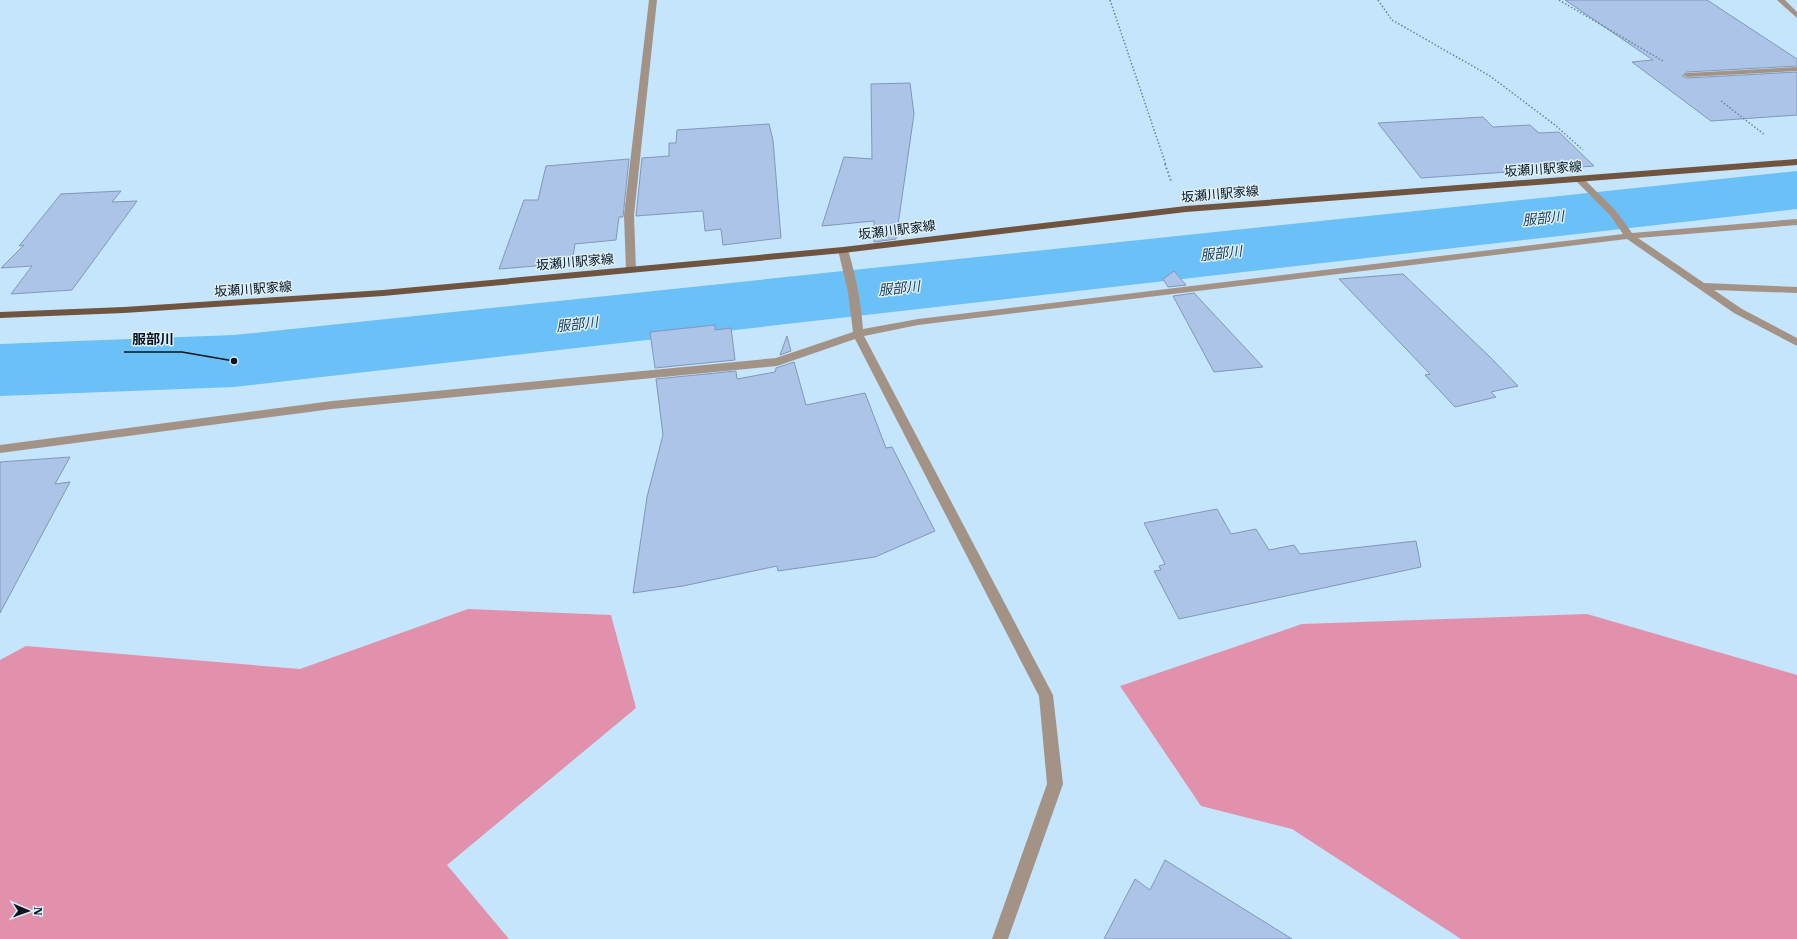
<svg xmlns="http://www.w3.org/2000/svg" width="1797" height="939" viewBox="0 0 1797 939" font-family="'IBM Plex Serif','Noto Sans JP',serif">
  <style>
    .green { fill: #e291ac }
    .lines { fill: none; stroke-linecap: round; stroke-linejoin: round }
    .river { fill: #6ac0f7; fill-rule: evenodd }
    .building { fill: #acc4e8; stroke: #8197ba }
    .path-far1 { stroke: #6c8595; stroke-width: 1.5; stroke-dasharray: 1.5 2; stroke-linecap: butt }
    .path { stroke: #6c8595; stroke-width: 2; stroke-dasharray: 1.5 2.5; stroke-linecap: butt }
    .minor { fill: #a39387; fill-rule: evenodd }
    .major { fill: #6f543f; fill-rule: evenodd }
    .labels { text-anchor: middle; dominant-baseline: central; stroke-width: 3; stroke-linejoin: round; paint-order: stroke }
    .street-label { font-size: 13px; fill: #06151e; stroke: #dfeffa }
    .water-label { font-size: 14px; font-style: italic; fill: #1d4259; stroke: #dfeffa }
    .leader { fill: none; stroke: #06151e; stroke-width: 1.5 }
    .callout-dot { fill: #06151e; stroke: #dfeffa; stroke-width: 1.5 }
    .callout-label { font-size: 14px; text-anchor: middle; font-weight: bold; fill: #06151e; stroke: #dfeffa; stroke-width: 3; stroke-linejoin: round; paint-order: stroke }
  </style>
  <rect width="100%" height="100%" fill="#c4e5fb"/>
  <!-- green -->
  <path class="green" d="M468 609 611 615 636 708 447 865 509 939H0V660L26 646 300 669Z
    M1587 614 1797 675V939H1461L1292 829 1201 806 1120 686 1302 624Z"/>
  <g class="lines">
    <!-- river -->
    <path class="river" d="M1797 171V209L234 387 0 396V344L234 335Z"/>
  </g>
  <!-- building -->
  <path class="building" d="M1565 0H1707L1797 59V66L1687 72 1682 76 1687 78 1797 72V115L1711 121 1632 62 1653 60Z
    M910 83 914 114 896 239 874 242V221L822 226 844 157 872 159 871 84Z
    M1483 117 1493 127 1530 125 1539 133 1559 132 1594 166 1421 178 1378 123Z
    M769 124 773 140 781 238 723 245 721 229 705 231 703 211 636 216 642 158 669 156V143H676L677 130Z
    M629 159 623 217H619L616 240 575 244 572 263 499 269 524 200H538L546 166Z
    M121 191 112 202 137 201 72 290 11 294 32 266 1 268 24 245 19 246 61 194Z
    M1174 271 1186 285 1168 287 1163 279Z
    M1403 274 1490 357 1518 386 1491 392 1496 397 1455 407 1425 375 1430 374 1339 279Z
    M1194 293 1263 367 1214 372 1173 296Z
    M715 325V330L731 328 735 360 655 368 650 332Z
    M787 336 791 351 780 355Z
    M794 362 806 405 865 393 886 448 892 447 935 531 875 557 778 571 777 566 683 586 633 593 647 497 663 435 656 379 736 371 737 379 775 372 776 368Z
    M70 457 55 484 70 482 0 613V462Z
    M1217 509 1231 534 1256 529 1269 550 1294 545 1300 554 1416 541 1421 567 1179 619 1154 571 1161 570 1159 566 1165 564 1144 523Z
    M1165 860 1292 939H1104L1135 879 1150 890Z"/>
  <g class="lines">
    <!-- path-far1 -->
    <path class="path-far1" d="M1110 0 1166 165
      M1378 0 1392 20 1490 76 1555 125 1583 150
      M1559 0 1663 61
      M1721 101 1765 135"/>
    <!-- path -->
    <path class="path" d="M1165 164 1171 181"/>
    <!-- minor -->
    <path class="minor" d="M649 0H657L634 215 636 270 631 273 626 270 624 215Z
      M1777 0H1785L1797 12V18Z
      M1797 67V71L1687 77 1683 75 1687 73Z
      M1579 176 1582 177 1616 211 1632 233 1797 219V225L1638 238 1704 283 1797 287V293L1714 290 1742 309 1797 338V346L1734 313 1627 239 918 325 864 336 1053 695 1063 784 1008 939H992L1047 784 1039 696 855 339 777 366 332 409 0 453V445L332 401 776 358 853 332 848 292 838 250 843 247 848 250C856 276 861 302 863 329L918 319 1623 234 1610 215 1576 181 1575 179Z"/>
    <!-- major -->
    <path class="major" d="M1797 159V165L1186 212 843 253 383 296 124 313 0 318V312L124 307 383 290 843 247 1186 206Z"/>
  </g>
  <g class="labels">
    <!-- street labels -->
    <g class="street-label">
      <text transform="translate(1543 169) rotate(-4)">坂瀬川駅家線</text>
      <text transform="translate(1220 194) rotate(-5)">坂瀬川駅家線</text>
      <text transform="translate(897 230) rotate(-7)">坂瀬川駅家線</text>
      <text transform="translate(575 262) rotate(-5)">坂瀬川駅家線</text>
      <text transform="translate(253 289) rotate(-4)">坂瀬川駅家線</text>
    </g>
    <!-- water labels -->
    <g class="water-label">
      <text transform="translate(1543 218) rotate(-6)">服部川</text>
      <text transform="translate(1221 253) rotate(-6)">服部川</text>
      <text transform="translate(899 288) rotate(-6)">服部川</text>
      <text transform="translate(577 324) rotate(-6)">服部川</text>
    </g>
  </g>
  <!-- callouts -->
  <path class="leader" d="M234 361L182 352H124"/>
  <circle class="callout-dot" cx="234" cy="361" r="4"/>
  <g class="callout-label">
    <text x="153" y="344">服部川</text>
  </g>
  <!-- north arrow -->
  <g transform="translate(28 911) rotate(92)" stroke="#dfeffa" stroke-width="3" paint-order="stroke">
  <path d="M0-3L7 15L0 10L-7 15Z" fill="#06151e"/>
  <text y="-6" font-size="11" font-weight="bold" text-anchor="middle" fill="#06151e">N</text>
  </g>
</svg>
